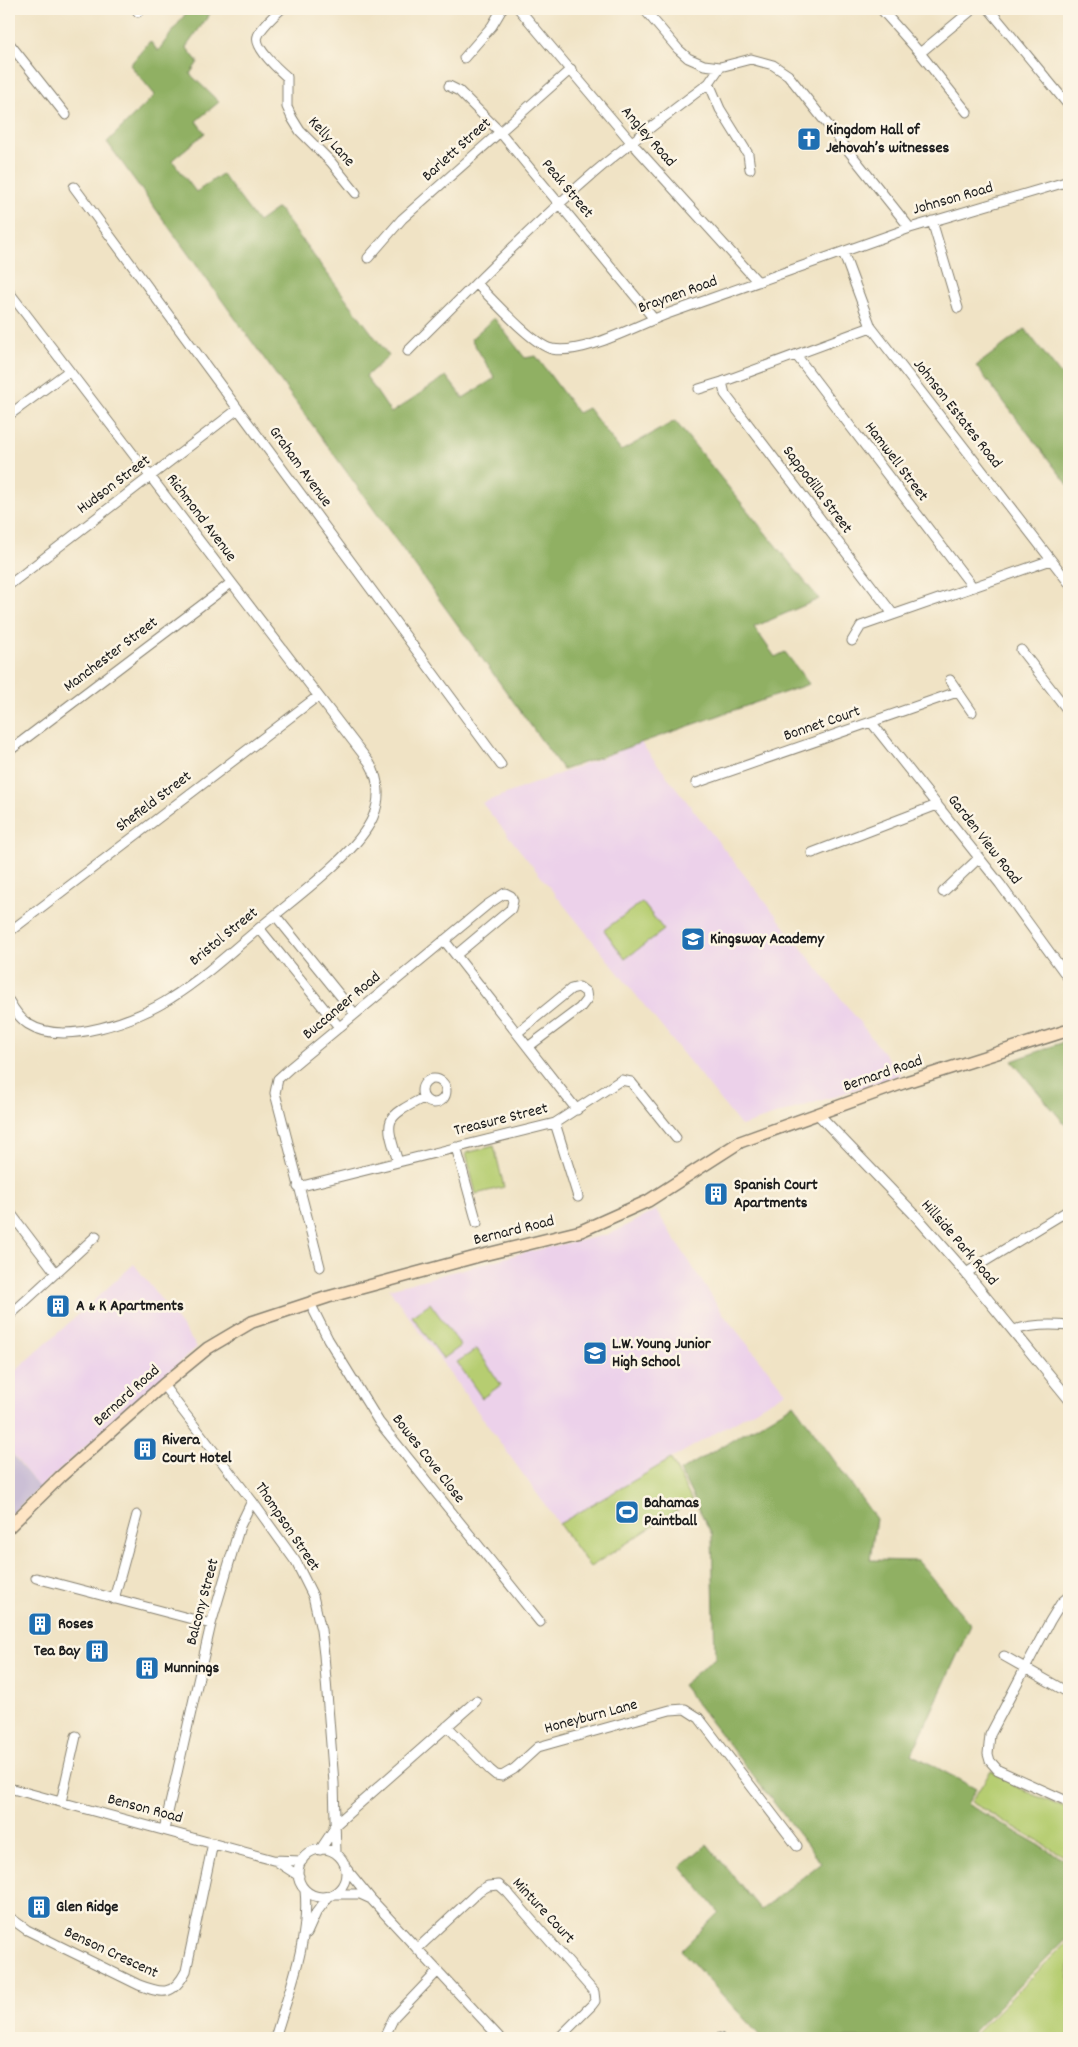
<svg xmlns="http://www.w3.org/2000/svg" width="1078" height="2047" viewBox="0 0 1078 2047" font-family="Dekko,sans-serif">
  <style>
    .built { fill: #ecd1ea }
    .industrial { fill: #cbbfd5 }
    .green { fill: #b6cd71; stroke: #697446 }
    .forest { fill: #90b063; stroke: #566640 }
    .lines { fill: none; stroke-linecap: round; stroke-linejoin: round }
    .minor-casing { stroke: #868070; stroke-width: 11 }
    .tertiary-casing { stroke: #868070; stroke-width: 12 }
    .secondary-casing { stroke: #868070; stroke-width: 14 }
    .minor { stroke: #fff; stroke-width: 9 }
    .tertiary { stroke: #fff; stroke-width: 10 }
    .secondary { stroke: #fee5c5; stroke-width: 11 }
    .labels { text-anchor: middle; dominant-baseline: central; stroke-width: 5; stroke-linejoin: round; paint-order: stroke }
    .poi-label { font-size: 16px; font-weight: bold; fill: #1c1c1c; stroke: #fcf5e5; text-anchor: start }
    .street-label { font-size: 16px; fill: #1c1c1c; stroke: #fcf5e5 }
  </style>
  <rect width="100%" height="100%" fill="#fcf5e5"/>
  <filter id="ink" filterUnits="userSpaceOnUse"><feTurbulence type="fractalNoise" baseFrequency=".02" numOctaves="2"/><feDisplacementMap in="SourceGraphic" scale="10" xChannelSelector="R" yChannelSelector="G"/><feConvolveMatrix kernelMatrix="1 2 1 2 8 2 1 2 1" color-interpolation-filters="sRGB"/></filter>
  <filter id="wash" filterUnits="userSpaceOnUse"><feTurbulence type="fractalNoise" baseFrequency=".0096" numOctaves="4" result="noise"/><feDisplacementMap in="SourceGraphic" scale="20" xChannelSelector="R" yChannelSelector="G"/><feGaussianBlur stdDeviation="1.12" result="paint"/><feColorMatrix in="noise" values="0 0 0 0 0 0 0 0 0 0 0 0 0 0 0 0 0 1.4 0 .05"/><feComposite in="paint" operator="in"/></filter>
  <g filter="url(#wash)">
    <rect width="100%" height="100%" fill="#f0e3c5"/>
    <!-- built -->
    <path class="built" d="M641 743 901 1075 741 1126 482 803Z
      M656 1210 723 1314 786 1392 559 1524 389 1289 522 1253 610 1234Z
      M134 1264 197 1347 39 1488 9 1449V1377Z"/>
    <!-- industrial -->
    <path class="industrial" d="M9 1450 39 1488 9 1516Z"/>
    <!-- green -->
    <path class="green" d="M642 902 664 930 625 959 604 930Z
      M494 1146 504 1187 476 1194 466 1153Z
      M430 1303 461 1346 443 1359 412 1316Z
      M477 1349 501 1385 482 1398 457 1362Z
      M671 1459 692 1501 590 1567 559 1524Z
      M991 1771 1017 1787 1069 1810V1859L971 1802Z
      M1069 1940V2038H971Z"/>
    <!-- forest -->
    <path class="forest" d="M189 9H210L212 11 186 47 198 62 190 74 219 102 196 121 205 133 172 160 196 192 222 174 258 222 278 208 389 356 366 376 391 413 446 376 463 398 495 378 471 339 494 318 525 358 536 356 578 413 588 408 621 451 675 421 819 599 754 627 775 657 785 652 809 684 563 770 107 142 155 95 130 65 150 41 158 51Z
      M1025 329 1069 385V486L976 366Z
      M1069 1040V1129L1012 1061Z
      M794 1404 876 1519 870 1560 918 1561 971 1625 912 1754 976 1789 967 1804 1069 1862V1936L967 2038H762L681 1950 719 1912 681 1866 707 1844 761 1910 821 1863 682 1685 715 1658 712 1535 680 1471Z"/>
  </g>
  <g filter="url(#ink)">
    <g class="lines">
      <!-- minor casing -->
      <g class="minor-casing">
        <path id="minor" d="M136 9 138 12
          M281 9C274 16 261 27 258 36 253 47 279 70 287 77V107L292 118 300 131 331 162 356 193
          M519 9 632 143 758 282
          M644 9 678 49 688 58 704 65 720 67 751 59 773 65 788 75 910 228 1069 181
          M881 9 920 53 967 112
          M989 9 1069 106
          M9 43 66 115
          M920 53 973 9
          M464 58 492 26 502 9
          M709 83 720 109 748 154 750 169
          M449 86 459 91 500 132 654 319
          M74 187 501 765
          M932 221 958 308
          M843 252 871 327 1069 583
          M368 258 402 219 571 69
          M476 283C492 299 533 345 552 349 584 355 637 325 667 314 748 285 829 257 910 228
          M9 292 369 762C379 779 381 798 373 817 358 852 299 895 269 920 237 946 206 976 171 998 138 1020 64 1047 28 1024 19 1018 14 1010 9 1001
          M408 351C469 290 530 228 595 172 632 141 671 112 709 83L720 67
          M796 355 972 586
          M722 382 725 394 893 614
          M699 389 722 382 871 327
          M9 415 69 371
          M9 585 238 409
          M852 641 861 626 1051 560
          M1021 650 1069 712
          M950 680 972 712
          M871 722 1000 884 1069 979
          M9 751 231 583
          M696 783 957 692
          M812 853 937 805
          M943 892 979 858
          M275 915 355 1014
          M259 928 339 1027
          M9 932 318 696
          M444 940 577 1110
          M517 1033 571 989 579 987 586 992 587 999 580 1008 528 1047
          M422 1091a12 12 0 1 1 24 0a12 12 0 1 1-24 0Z
          M555 1123 578 1197
          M456 1147 477 1223
          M398 1162C385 1119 383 1119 423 1098
          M298 1187 555 1123 621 1080 631 1082 676 1138
          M9 1211 56 1273
          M320 1267 275 1093 278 1079 290 1068 487 905 505 893 511 896 513 901 511 909 456 955
          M966 1273 1069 1210
          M310 1303 328 1339 379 1422 540 1622
          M9 1316 96 1236
          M1014 1330C1033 1324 1050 1324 1069 1326
          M163 1385 252 1501 296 1562 313 1596 321 1630 324 1655 334 1783 336 1853
          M36 1578 211 1624
          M1069 1596 1061 1603 1050 1621 990 1735 988 1754 990 1761 998 1770 1069 1802
          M114 1599 137 1515
          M1004 1656 1069 1693
          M447 1726 490 1770 496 1775 502 1776 514 1769 538 1747 670 1710 685 1709 699 1718 797 1846
          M9 1788 273 1860 302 1861
          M61 1802 76 1736
          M334 1826 476 1701
          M164 1830 211 1624 240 1526 252 1501
          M298 1873a24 24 0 1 1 48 0a24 24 0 1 1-48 0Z
          M320 1850 334 1829
          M276 1861 299 1876
          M345 1867 371 1899 500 2038
          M333 1894H360L371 1899
          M9 1917 27 1930 139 1985C163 1994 173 1996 186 1971L213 1843
          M307 1933 316 1913 329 1896
          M417 1949 479 1891 488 1886 499 1885 508 1893 594 1992 595 2001 592 2005 559 2038
          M275 2038C289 1991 310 1940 305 1890
          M384 2038 394 2017 438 1971
          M719 2038H720"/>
      </g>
      <!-- tertiary casing -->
      <g class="tertiary-casing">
        <path id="tertiary" d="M818 1114 915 1215 966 1273 1069 1399"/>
      </g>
      <!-- secondary casing -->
      <g class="secondary-casing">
        <path id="secondary" d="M9 1527 60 1477 163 1385 208 1348 252 1322 328 1297 479 1256 581 1231 648 1201 740 1142 903 1083 1069 1030"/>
      </g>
      <!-- minor -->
      <use href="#minor" class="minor"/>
      <!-- tertiary -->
      <use href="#tertiary" class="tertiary"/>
      <!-- secondary -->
      <use href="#secondary" class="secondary"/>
    </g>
  </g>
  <!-- icons -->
  <defs>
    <g id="church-square" transform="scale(1.25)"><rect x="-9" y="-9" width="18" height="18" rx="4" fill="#1f6fb2" stroke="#fcf5e5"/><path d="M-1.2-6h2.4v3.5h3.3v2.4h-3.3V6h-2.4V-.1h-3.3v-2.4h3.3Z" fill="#fff"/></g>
    <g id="school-square" transform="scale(1.25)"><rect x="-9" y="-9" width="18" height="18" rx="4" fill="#1f6fb2" stroke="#fcf5e5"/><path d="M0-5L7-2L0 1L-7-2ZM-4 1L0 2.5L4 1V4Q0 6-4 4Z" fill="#fff"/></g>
    <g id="building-square" transform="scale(1.25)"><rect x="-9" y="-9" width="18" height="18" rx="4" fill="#1f6fb2" stroke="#fcf5e5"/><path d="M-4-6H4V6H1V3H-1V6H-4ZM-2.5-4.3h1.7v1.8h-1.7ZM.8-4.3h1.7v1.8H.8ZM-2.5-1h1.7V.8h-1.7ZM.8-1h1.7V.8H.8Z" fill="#fff"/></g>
    <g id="stadium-square" transform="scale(1.25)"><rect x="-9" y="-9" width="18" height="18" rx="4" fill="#1f6fb2" stroke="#fcf5e5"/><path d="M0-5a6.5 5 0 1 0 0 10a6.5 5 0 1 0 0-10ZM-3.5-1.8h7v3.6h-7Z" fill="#fff"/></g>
  </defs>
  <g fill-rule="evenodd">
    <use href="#church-square" x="809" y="139"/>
    <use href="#school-square" x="693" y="939"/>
    <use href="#building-square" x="716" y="1194"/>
    <use href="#building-square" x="58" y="1306"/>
    <use href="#school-square" x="595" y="1353"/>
    <use href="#building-square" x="145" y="1449"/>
    <use href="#stadium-square" x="627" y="1512"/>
    <use href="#building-square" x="40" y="1624"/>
    <use href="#building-square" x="97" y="1651"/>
    <use href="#building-square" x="147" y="1668"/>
    <use href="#building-square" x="39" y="1907"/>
  </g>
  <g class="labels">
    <!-- poi labels -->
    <g class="poi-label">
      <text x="826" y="130">Kingdom Hall of<tspan x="826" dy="18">Jehovah’s witnesses</tspan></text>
      <text x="710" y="939">Kingsway Academy</text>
      <text x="734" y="1185">Spanish Court<tspan x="734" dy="18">Apartments</tspan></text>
      <text x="76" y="1306">A &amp; K Apartments</text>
      <text x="612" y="1344">L.W. Young Junior<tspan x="612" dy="18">High School</tspan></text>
      <text x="162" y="1440">Rivera<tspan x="162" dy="18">Court Hotel</tspan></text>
      <text x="644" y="1503">Bahamas<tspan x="644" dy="18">Paintball</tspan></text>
      <text x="58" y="1624">Roses</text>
      <text x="80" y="1651" text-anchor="end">Tea Bay</text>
      <text x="164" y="1668">Munnings</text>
      <text x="56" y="1907">Glen Ridge</text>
    </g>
    <!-- street labels -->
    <g class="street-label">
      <text transform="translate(648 137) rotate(49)">Angley Road</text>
      <text transform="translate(331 142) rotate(48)">Kelly Lane</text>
      <text transform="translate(457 150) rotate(-42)">Barlett Street</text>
      <text transform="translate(567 189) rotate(50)">Peak Street</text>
      <text transform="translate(953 199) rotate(-16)">Johnson Road</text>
      <text transform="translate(678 295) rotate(-20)">Braynen Road</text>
      <text transform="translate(957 414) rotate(52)">Johnson Estates Road</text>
      <text transform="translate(896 462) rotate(53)">Hamwell Street</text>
      <text transform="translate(300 467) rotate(54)">Graham Avenue</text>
      <text transform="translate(114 485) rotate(-37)">Hudson Street</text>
      <text transform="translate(817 490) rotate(53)">Sappodilla Street</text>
      <text transform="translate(201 518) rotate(53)">Richmond Avenue</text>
      <text transform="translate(111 655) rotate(-37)">Manchester Street</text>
      <text transform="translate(822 724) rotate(-19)">Bonnet Court</text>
      <text transform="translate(154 802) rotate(-37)">Shefield Street</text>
      <text transform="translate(984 840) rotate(52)">Garden View Road</text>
      <text transform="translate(224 937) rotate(-39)">Bristol Street</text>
      <text transform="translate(342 1006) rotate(-40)">Buccaneer Road</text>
      <text transform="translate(883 1074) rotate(-19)">Bernard Road</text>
      <text transform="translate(501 1120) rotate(-14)">Treasure Street</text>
      <text transform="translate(514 1231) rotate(-14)">Bernard Road</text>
      <text transform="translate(959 1243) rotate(49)">Hillside Park Road</text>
      <text transform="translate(127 1396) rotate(-42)">Bernard Road</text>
      <text transform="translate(428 1459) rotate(52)">Bowes Cove Close</text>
      <text transform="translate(287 1527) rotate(56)">Thompson Street</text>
      <text transform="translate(203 1602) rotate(-75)">Balcony Street</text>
      <text transform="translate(591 1717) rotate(-15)">Honeyburn Lane</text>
      <text transform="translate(145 1809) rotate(15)">Benson Road</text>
      <text transform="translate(543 1911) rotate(47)">Minture Court</text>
      <text transform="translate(111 1953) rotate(25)">Benson Crescent</text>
    </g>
  </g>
  <!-- margin -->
  <rect width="1078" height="2047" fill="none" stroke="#fcf5e5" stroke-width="30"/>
</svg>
